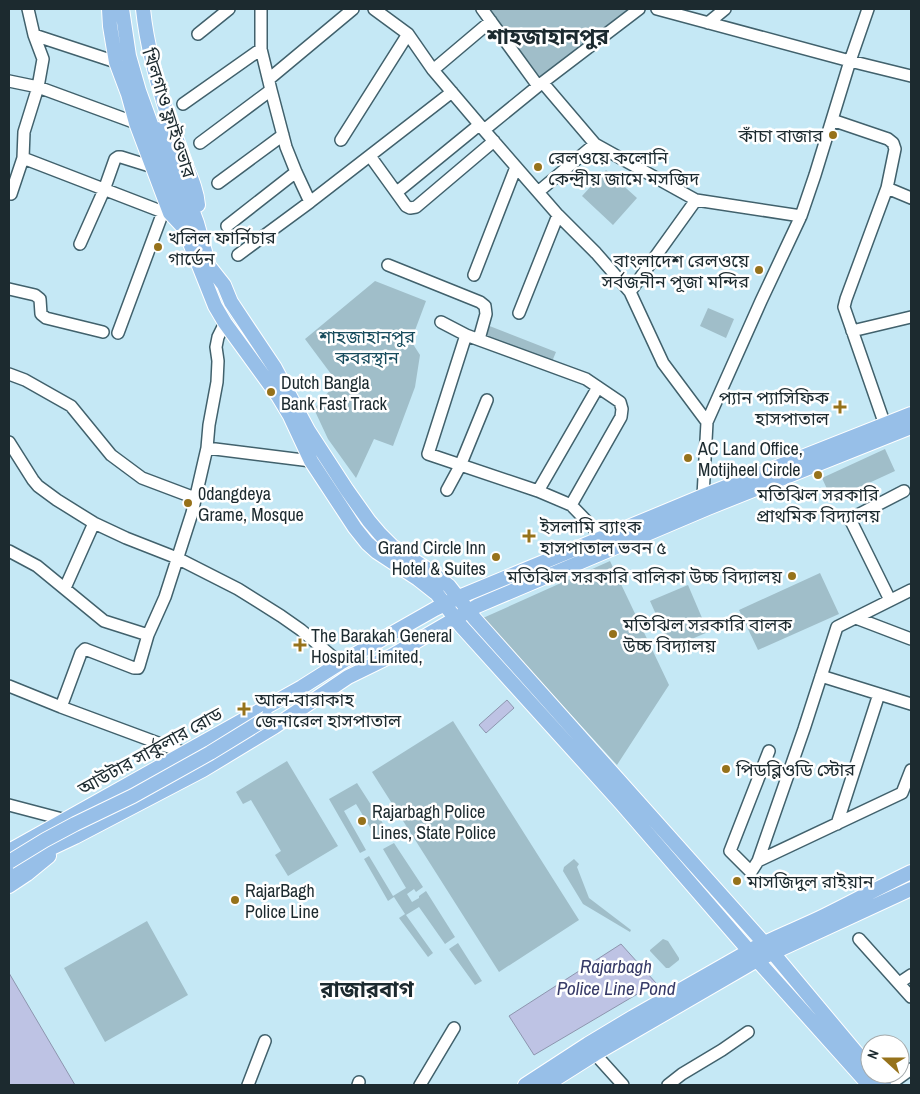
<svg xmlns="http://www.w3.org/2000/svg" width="920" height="1094" viewBox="0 0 920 1094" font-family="'Archivo Narrow','Noto Sans Bengali',sans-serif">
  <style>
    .green { fill: #a0bec9 }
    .water { fill: #bec3e4; stroke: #8d95ae }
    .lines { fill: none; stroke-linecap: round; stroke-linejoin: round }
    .minor-casing { stroke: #41616c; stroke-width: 14 }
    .major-casing { stroke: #fff; stroke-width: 16 }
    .minor { stroke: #fff; stroke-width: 11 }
    .major { stroke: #97bfe8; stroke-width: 14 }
    .major-bridge-casing { stroke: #fff; stroke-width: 16; stroke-linecap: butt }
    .major-bridge { stroke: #97bfe8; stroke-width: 14 }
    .poi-dot { fill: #96721b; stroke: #fff; stroke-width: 2 }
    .labels { text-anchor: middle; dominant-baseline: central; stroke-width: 5; stroke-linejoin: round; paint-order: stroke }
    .street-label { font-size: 18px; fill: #1c2a2f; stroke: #fff }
    .poi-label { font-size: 18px; fill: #1c2a2f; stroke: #fff; text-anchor: start }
    .park-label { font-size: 18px; fill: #174c5d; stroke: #fff }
    .water-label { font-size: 19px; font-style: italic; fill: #373b68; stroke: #fff }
    .district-label { font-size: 22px; font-weight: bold; fill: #1c2a2f; stroke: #fff }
  </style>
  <rect width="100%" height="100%" fill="#c5e8f5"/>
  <!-- green -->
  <path class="green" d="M489 9H628L539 78Z
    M606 170 637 198 613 225 582 196Z
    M375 281 426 301 411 341 420 355 415 387 393 446 374 439 356 478 328 439 314 409 337 382 305 339Z
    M708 308 734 319 726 338 700 326Z
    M487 325 556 352 551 364 483 336Z
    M885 449 895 471 832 500 822 478Z
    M610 561 669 685 617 765 483 618Z
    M820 573 839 614 758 650 739 610Z
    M688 585 708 632 671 648 650 601Z
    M453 721 579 920 499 972 372 772Z
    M287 761 338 846 288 876 275 855 281 851 251 800 243 804 236 792Z
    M357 783 391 836 379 842 356 804 344 811 366 850 360 853 329 799Z
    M394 843 423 887 416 892 414 889 407 894 412 902 419 898V896L426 891 455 937 445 944 419 907 406 915 433 953 428 957 399 918 405 914 394 897 388 901 364 859 369 856 393 896 406 888 383 849Z
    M574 859 579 864 577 867 589 898 631 930 630 932 583 904 563 871 564 867Z
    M147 921 188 995 105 1042 64 968Z
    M663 939 668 941 679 958V960L669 968H666L650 951V950Z
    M458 943 482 981 475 985 449 949Z"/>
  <!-- water -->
  <path class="water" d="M507 700 514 708 486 733 479 725Z
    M621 944 656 983 534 1055 509 1016Z
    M9 973 75 1085H9Z"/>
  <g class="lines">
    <!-- minor casing -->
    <g class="minor-casing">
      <path id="minor" d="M374 9 408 34 433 70 484 130 558 215 596 253 630 292 663 363 707 422 703 496 705 502
        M482 9 538 86
        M657 9 850 61 911 76
        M708 23 725 9
        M198 34 229 9
        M34 35 116 62
        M433 70 491 21
        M269 79 353 9
        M9 81 38 87 136 123
        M183 104 261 49
        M832 120 888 139 893 143 895 149 887 188
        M484 130 538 86 639 9
        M341 140 408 34
        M200 143 271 90
        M595 144 696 200 801 216
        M370 156 406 206 410 208 416 207 494 141
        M23 158 163 212 170 213
        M218 183 283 135
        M397 192 479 125
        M538 192 595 144 543 83
        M9 193 11 194 23 158 24 132 38 87 43 59 34 35 28 9
        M310 202 452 92
        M227 226 296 172
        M80 244 104 190 115 159 118 157H121L153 167
        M238 255 310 202 296 172 286 147 271 90 261 49V9
        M388 265 480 302 485 306 486 314 479 339
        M474 275 516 167
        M9 289 35 295 40 299 41 314 46 318 103 332
        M630 292 696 200
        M519 313 558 215
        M441 322 466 335
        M852 331 911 317
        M118 333 163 212
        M466 335 586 379 620 402 622 409 621 417 571 505 538 491 428 454Z
        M9 374 25 380 71 406 111 455 142 478 195 498
        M707 422 761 301 801 216 815 175 850 61 868 9
        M885 425 844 307 846 299 887 188 911 198
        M9 442 33 480 38 486 57 500 94 523 126 538 177 558 238 589 281 616 301 630 340 663
        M207 448 311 461
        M447 490 460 466 487 400
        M538 491 598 387
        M571 505 603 538
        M9 551 37 566 104 621 148 635 139 666 138 668H134L85 649 81 653 61 707 9 686
        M65 588 94 523
        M911 590 837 627 804 729 758 861 902 793 911 770
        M890 600 850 519 904 491
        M856 618 911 639
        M148 635 165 597 192 513 207 448 209 425 217 382 218 361 216 347 218 337 225 323
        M821 676 911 704
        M61 707 185 753
        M9 805 66 820
        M837 824 879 694
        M758 861 751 872 730 851 769 751
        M859 939 911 997
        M899 983 911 975
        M595 1054 623 1085
        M248 1085 265 1041
        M358 1085 359 1082
        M420 1085 454 1028
        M668 1085 682 1074 722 1050 748 1032
        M889 1085 911 1069"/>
    </g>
    <!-- major casing -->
    <g class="major-casing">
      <path id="major" d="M109 9 110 26 116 62 128 94 136 123 170 213 184 228
        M122 9 129 56 139 91 178 199 184 228 215 306 225 323 278 396 290 416 311 461 355 528 367 543 377 552 418 579 437 594 461 626 621 803 757 960 869 1085
        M143 9C147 48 158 87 171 125 177 139 182 154 187 168 192 180 197 192 198 205
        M162 128 197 223 209 266 224 285 231 302 275 368 308 430 347 490 369 521 380 534 392 546 430 571 449 586 474 618 773 953 870 1069
        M9 851 302 687 340 663 435 609 459 597 703 496 911 414
        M9 871 41 853 75 837 203 770 274 727 348 677 393 655 477 606 708 508 911 427
        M9 886 27 874 49 856
        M875 1074 884 1085
        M525 1085 588 1044 633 1017 749 951C774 937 800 928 826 915 854 901 882 886 911 872
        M546 1085 595 1054 757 960 911 889"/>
    </g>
    <!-- minor -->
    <use href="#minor" class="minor"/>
    <!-- major -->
    <use href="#major" class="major"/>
    <!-- major-bridge casing -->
    <g class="major-bridge-casing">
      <path id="major-bridge" d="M9 862 45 840 75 824 133 796 210 753 267 718"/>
    </g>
    <!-- major-bridge -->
    <use href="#major-bridge" class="major-bridge"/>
  </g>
  <!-- markers -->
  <g class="poi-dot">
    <circle cx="833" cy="135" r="5"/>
    <circle cx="538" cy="167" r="5"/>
    <circle cx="158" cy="247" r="5"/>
    <circle cx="759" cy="270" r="5"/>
    <circle cx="271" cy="392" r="5"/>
    <path d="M837.5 399.5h5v5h5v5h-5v5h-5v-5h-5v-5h5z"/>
    <circle cx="688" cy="458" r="5"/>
    <circle cx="818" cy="475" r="5"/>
    <circle cx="188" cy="503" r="5"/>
    <path d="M526.5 528.5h5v5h5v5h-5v5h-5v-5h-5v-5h5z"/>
    <circle cx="496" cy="557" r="5"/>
    <circle cx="792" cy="576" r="5"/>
    <circle cx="613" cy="634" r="5"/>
    <path d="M297.5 637.5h5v5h5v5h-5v5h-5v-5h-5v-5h5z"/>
    <path d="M241.5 701.5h5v5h5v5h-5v5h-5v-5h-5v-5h5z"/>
    <circle cx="726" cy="769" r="5"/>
    <circle cx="362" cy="821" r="5"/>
    <circle cx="737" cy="881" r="5"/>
    <circle cx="235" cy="900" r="5"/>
  </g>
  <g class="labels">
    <!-- street labels -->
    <g class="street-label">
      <text transform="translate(169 113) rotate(72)">খিলগাও ফ্লাইওভার</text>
      <text transform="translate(150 751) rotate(-29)">আউটার সার্কুলার রোড</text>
    </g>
    <!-- poi labels -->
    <g class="poi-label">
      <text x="823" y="135" text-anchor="end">কাঁচা বাজার</text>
      <text x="548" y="157">রেলওয়ে কলোনি<tspan x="548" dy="21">কেন্দ্রীয় জামে মসজিদ</tspan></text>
      <text x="168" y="237">খলিল ফার্নিচার<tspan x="168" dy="21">গার্ডেন</tspan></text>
      <text x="749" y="260" text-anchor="end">বাংলাদেশ রেলওয়ে<tspan x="749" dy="21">সর্বজনীন পূজা মন্দির</tspan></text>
      <text x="281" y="382">Dutch Bangla<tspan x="281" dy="21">Bank Fast Track</tspan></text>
      <text x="829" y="397" text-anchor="end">প্যান প্যাসিফিক<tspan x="829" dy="21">হাসপাতাল</tspan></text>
      <text x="698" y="448">AC Land Office,<tspan x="698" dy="21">Motijheel Circle</tspan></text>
      <text x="198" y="493">0dangdeya<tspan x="198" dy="21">Grame, Mosque</tspan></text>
      <text x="818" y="494" text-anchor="middle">মতিঝিল সরকারি<tspan x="818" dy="21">প্রাথমিক বিদ্যালয়</tspan></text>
      <text x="540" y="526">ইসলামি ব্যাংক<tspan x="540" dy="21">হাসপাতাল ভবন ৫</tspan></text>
      <text x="486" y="547" text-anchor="end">Grand Circle Inn<tspan x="486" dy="21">Hotel &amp; Suites</tspan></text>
      <text x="782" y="576" text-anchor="end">মতিঝিল সরকারি বালিকা উচ্চ বিদ্যালয়</text>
      <text x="623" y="624">মতিঝিল সরকারি বালক<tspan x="623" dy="21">উচ্চ বিদ্যালয়</tspan></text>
      <text x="311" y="635">The Barakah General<tspan x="311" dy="21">Hospital Limited,</tspan></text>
      <text x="255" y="699">আল-বারাকাহ<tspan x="255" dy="21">জেনারেল হাসপাতাল</tspan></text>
      <text x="736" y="769">পিডব্লিওডি স্টোর</text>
      <text x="372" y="811">Rajarbagh Police<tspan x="372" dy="21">Lines, State Police</tspan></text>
      <text x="747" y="881">মাসজিদুল রাইয়ান</text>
      <text x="245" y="890">RajarBagh<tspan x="245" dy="21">Police Line</tspan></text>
    </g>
    <!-- park labels -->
    <g class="park-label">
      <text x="367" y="336">শাহজাহানপুর<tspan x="367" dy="21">কবরস্থান</tspan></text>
    </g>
    <!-- water labels -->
    <g class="water-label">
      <text x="616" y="966">Rajarbagh<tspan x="616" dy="22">Police Line Pond</tspan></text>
    </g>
    <!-- district labels -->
    <g class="district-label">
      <text x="548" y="36">শাহজাহানপুর</text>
      <text x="367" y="989">রাজারবাগ</text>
    </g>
  </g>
  <!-- border -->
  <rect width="920" height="1094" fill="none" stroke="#1c2a2f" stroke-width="20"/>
  <!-- north arrow -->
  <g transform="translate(885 1059) rotate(291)"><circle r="24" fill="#ffffff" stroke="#a4aaac"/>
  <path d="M0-4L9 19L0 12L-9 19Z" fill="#96721b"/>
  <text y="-8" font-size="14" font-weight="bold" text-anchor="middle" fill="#1c2a2f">N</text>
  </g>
</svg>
